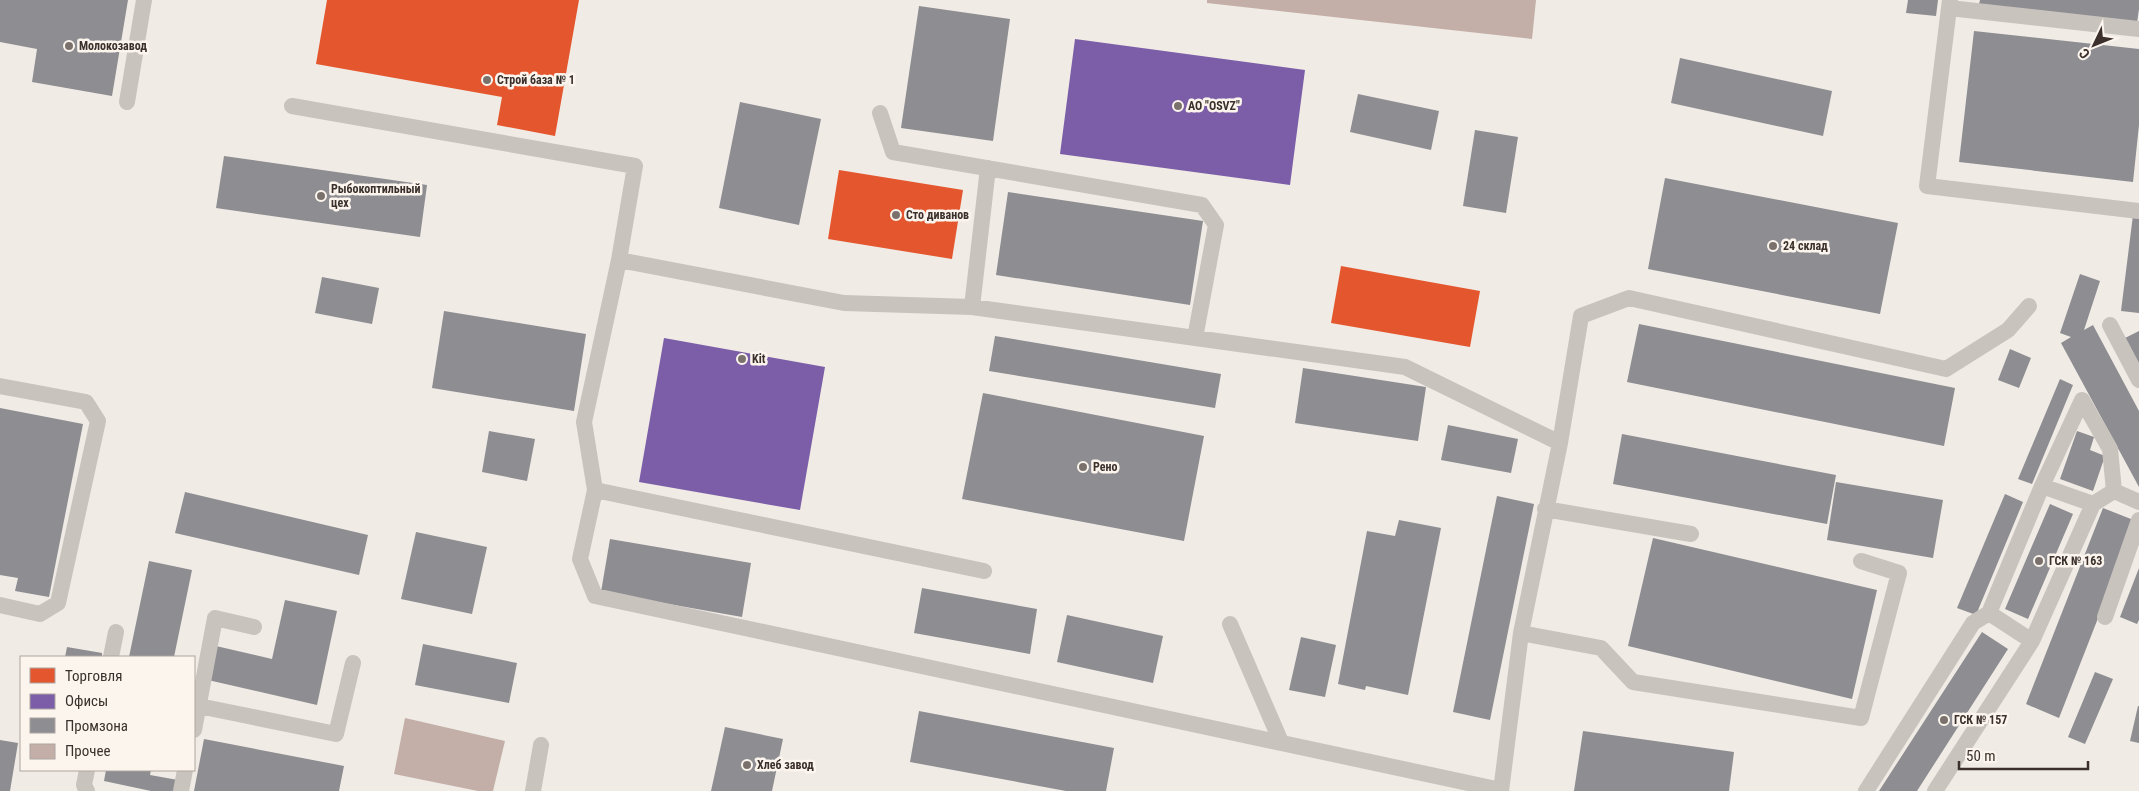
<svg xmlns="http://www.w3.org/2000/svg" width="2139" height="791" viewBox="0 0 2139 791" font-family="'Roboto Condensed',sans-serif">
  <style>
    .shops { fill: #e4572e }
    .offices { fill: #7b5ea7 }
    .industry { fill: #8d8d92 }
    .building { fill: #c3afa7 }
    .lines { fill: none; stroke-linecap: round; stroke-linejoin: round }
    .minor { stroke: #c9c3be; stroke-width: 16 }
    .poi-dot { fill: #7a716c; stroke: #fbf5ee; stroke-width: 2 }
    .labels { text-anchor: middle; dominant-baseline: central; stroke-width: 5; stroke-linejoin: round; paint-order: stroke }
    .poi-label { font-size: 12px; font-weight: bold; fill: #3b302b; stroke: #fbf5ee; text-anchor: start }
  </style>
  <rect width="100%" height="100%" fill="#f0ebe5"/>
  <!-- shops -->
  <path class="shops" d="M327 0H579L555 136 497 125 502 97 316 64Z
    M839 170 963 190 952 259 828 239Z
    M1341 266 1480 291 1470 347 1331 323Z"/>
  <!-- offices -->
  <path class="offices" d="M1075 39 1305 70 1290 185 1060 154Z
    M664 338 825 367 800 510 639 482Z"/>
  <!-- industry -->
  <path class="industry" d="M0 0H128L112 96 32 82 37 49 0 42Z
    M1908 0H1938L1936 16 1906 13Z
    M1980 0H2139V9L2137 23 1979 4Z
    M919 6 1010 19 993 141 901 128Z
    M1974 31 2139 49V125L2133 182 1959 162Z
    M1680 58 1832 91 1823 136 1671 103Z
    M1358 94 1439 111 1431 150 1350 132Z
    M740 102 821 119 799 225 719 208Z
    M1475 130 1518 137 1506 213 1463 206Z
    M224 156 427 185 420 237 216 208Z
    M1665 178 1898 223 1880 314 1648 269Z
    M1008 192 1203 221 1190 305 996 275Z
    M2133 215 2139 216V313L2121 311Z
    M2080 274 2100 281 2084 330 2093 325 2139 411V487L2061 343 2071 337 2060 333Z
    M322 277 379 288 372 324 315 313Z
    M444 311 586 334 574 411 432 388Z
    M1639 324 1955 388 1944 446 1627 382Z
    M2139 331V365L2125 338Z
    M995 336 1221 374 1215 408 989 371Z
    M2010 349 2031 358 2019 388 1998 380Z
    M1303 368 1426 387 1418 441 1295 423Z
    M2060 379 2073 385 2032 484 2018 479Z
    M983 393 1204 436 1184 541 962 499Z
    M0 408 83 424 49 597 15 591 18 578 0 575Z
    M1448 425 1518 439 1511 473 1441 460Z
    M489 431 535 439 527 481 482 472Z
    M2077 431 2094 437 2090 450 2105 456 2093 491 2060 479Z
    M1622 434 1836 475 1827 524 1613 484Z
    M1836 482 1943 500 1933 558 1827 540Z
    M185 492 368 535 359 575 175 533Z
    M2005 494 2023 502 1976 615 1957 608Z
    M1497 496 1534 504 1490 720 1453 712Z
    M2050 504 2073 514 2028 619 2005 609Z
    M2103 508 2136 521 2059 718 2026 704Z
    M1399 520 1441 528 1408 695 1366 686 1365 690 1338 684 1367 531 1395 536Z
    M416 532 487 547 472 614 401 599Z
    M1653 538 1877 590 1852 699 1628 646Z
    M610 539 751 563 742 617 601 592Z
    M149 561 192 570 174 657H129Z
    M2139 568V620L2137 624 2120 617Z
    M922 588 1037 609 1030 654 914 633Z
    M285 600 337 611 317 705 208 680 216 646 272 659Z
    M1067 615 1163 636 1153 683 1057 662Z
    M1982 632 2008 649 1917 791H1879Z
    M1301 637 1336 645 1325 697 1289 690Z
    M423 644 517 663 509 703 415 685Z
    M67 647 102 653V657H65Z
    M2095 672 2113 679 2085 744 2068 737Z
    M2138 706H2139V743L2130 741Z
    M919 711 1114 748 1106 791H1066L910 762Z
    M725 727 783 739 772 791H711Z
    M1583 731 1734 752 1729 791H1574Z
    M204 739 344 766 339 791H194Z
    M0 740 18 743 10 791H0Z
    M106 770H151L150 775 178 780 176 791H151L104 781Z"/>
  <!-- building -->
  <path class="building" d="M1207 0H1536L1532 39 1207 3Z
    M405 718 505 741 493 791H478L394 774Z"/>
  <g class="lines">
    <!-- minor -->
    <path class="minor" d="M1950 0 1949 8 2139 29
      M1949 8 1927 186 2139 211
      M127 102 144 0
      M292 106 635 166 619 260 584 422 595 490 984 571
      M880 113 893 152 1202 205 1216 225 1195 338
      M619 260 844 303 972 307 1405 367 1560 443
      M972 307 988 168
      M2110 325 2139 380
      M0 386 86 402 98 421 58 603 40 614 0 605
      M2042 486 2093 504 2114 491 2139 502
      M595 490 580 559 595 596 1501 790
      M1545 509 1691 534
      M1989 613 2032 641
      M2105 617 2139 520
      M1230 624 1281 742
      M1521 633 1601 648 1633 682 1861 718 1899 573 1861 561
      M111 657 116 632
      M199 706 336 734 353 663
      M194 730 215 618 254 627
      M87 791 84 785 87 770
      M181 791 185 770
      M533 791 541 745
      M1501 791 1521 633 1560 443 1581 316 1629 298 1946 369 2008 330 2029 306
      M1866 791 1973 623 1989 613 2042 486 2082 400 2110 449 2114 491
      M1935 791 2032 641 2093 504"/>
  </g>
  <!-- markers -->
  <g class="poi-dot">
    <circle cx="69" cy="46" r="5"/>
    <circle cx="487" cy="80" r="5"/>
    <circle cx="1178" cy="106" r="5"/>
    <circle cx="321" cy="196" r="5"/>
    <circle cx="896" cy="215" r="5"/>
    <circle cx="1773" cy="246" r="5"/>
    <circle cx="742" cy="359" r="5"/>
    <circle cx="1083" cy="467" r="5"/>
    <circle cx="2039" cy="561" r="5"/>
    <circle cx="1944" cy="720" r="5"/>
    <circle cx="747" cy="765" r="5"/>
  </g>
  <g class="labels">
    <!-- poi labels -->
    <g class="poi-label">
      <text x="79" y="46">Молокозавод</text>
      <text x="497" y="80">Строй база № 1</text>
      <text x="1188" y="106">AO "OSVZ"</text>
      <text x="331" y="189">Рыбокоптильный<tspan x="331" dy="14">цех</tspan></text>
      <text x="906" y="215">Сто диванов</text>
      <text x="1783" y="246">24 склад</text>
      <text x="752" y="359">Kit</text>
      <text x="1093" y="467">Рено</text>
      <text x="2049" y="561">ГСК № 163</text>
      <text x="1954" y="720">ГСК № 157</text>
      <text x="757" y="765">Хлеб завод</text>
    </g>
  </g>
  <!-- legend -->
  <rect x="20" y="656" width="175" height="115" fill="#fbf5ee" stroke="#aea6a0"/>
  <rect x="30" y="668" width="25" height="15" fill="#e4572e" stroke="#aea6a0"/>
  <text x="65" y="681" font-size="15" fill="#3b302b">Торговля</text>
  <rect x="30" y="694" width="25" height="15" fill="#7b5ea7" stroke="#aea6a0"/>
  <text x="65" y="706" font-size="15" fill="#3b302b">Офисы</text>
  <rect x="30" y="718" width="25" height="15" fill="#8d8d92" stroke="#aea6a0"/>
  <text x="65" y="731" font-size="15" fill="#3b302b">Промзона</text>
  <rect x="30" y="744" width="25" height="15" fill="#c3afa7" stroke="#aea6a0"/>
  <text x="65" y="756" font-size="15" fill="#3b302b">Прочее</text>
  <!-- north arrow -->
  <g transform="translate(2094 45) rotate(227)" stroke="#fbf5ee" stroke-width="4" paint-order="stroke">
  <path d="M0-4L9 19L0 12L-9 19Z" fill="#3b302b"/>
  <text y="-8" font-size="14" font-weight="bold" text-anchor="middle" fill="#3b302b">С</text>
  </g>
  <!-- scale -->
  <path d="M1959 761v8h129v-8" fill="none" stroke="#3b302b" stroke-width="2.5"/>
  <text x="1966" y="761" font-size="15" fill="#3b302b" stroke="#fbf5ee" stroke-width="4" paint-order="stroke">50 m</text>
</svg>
